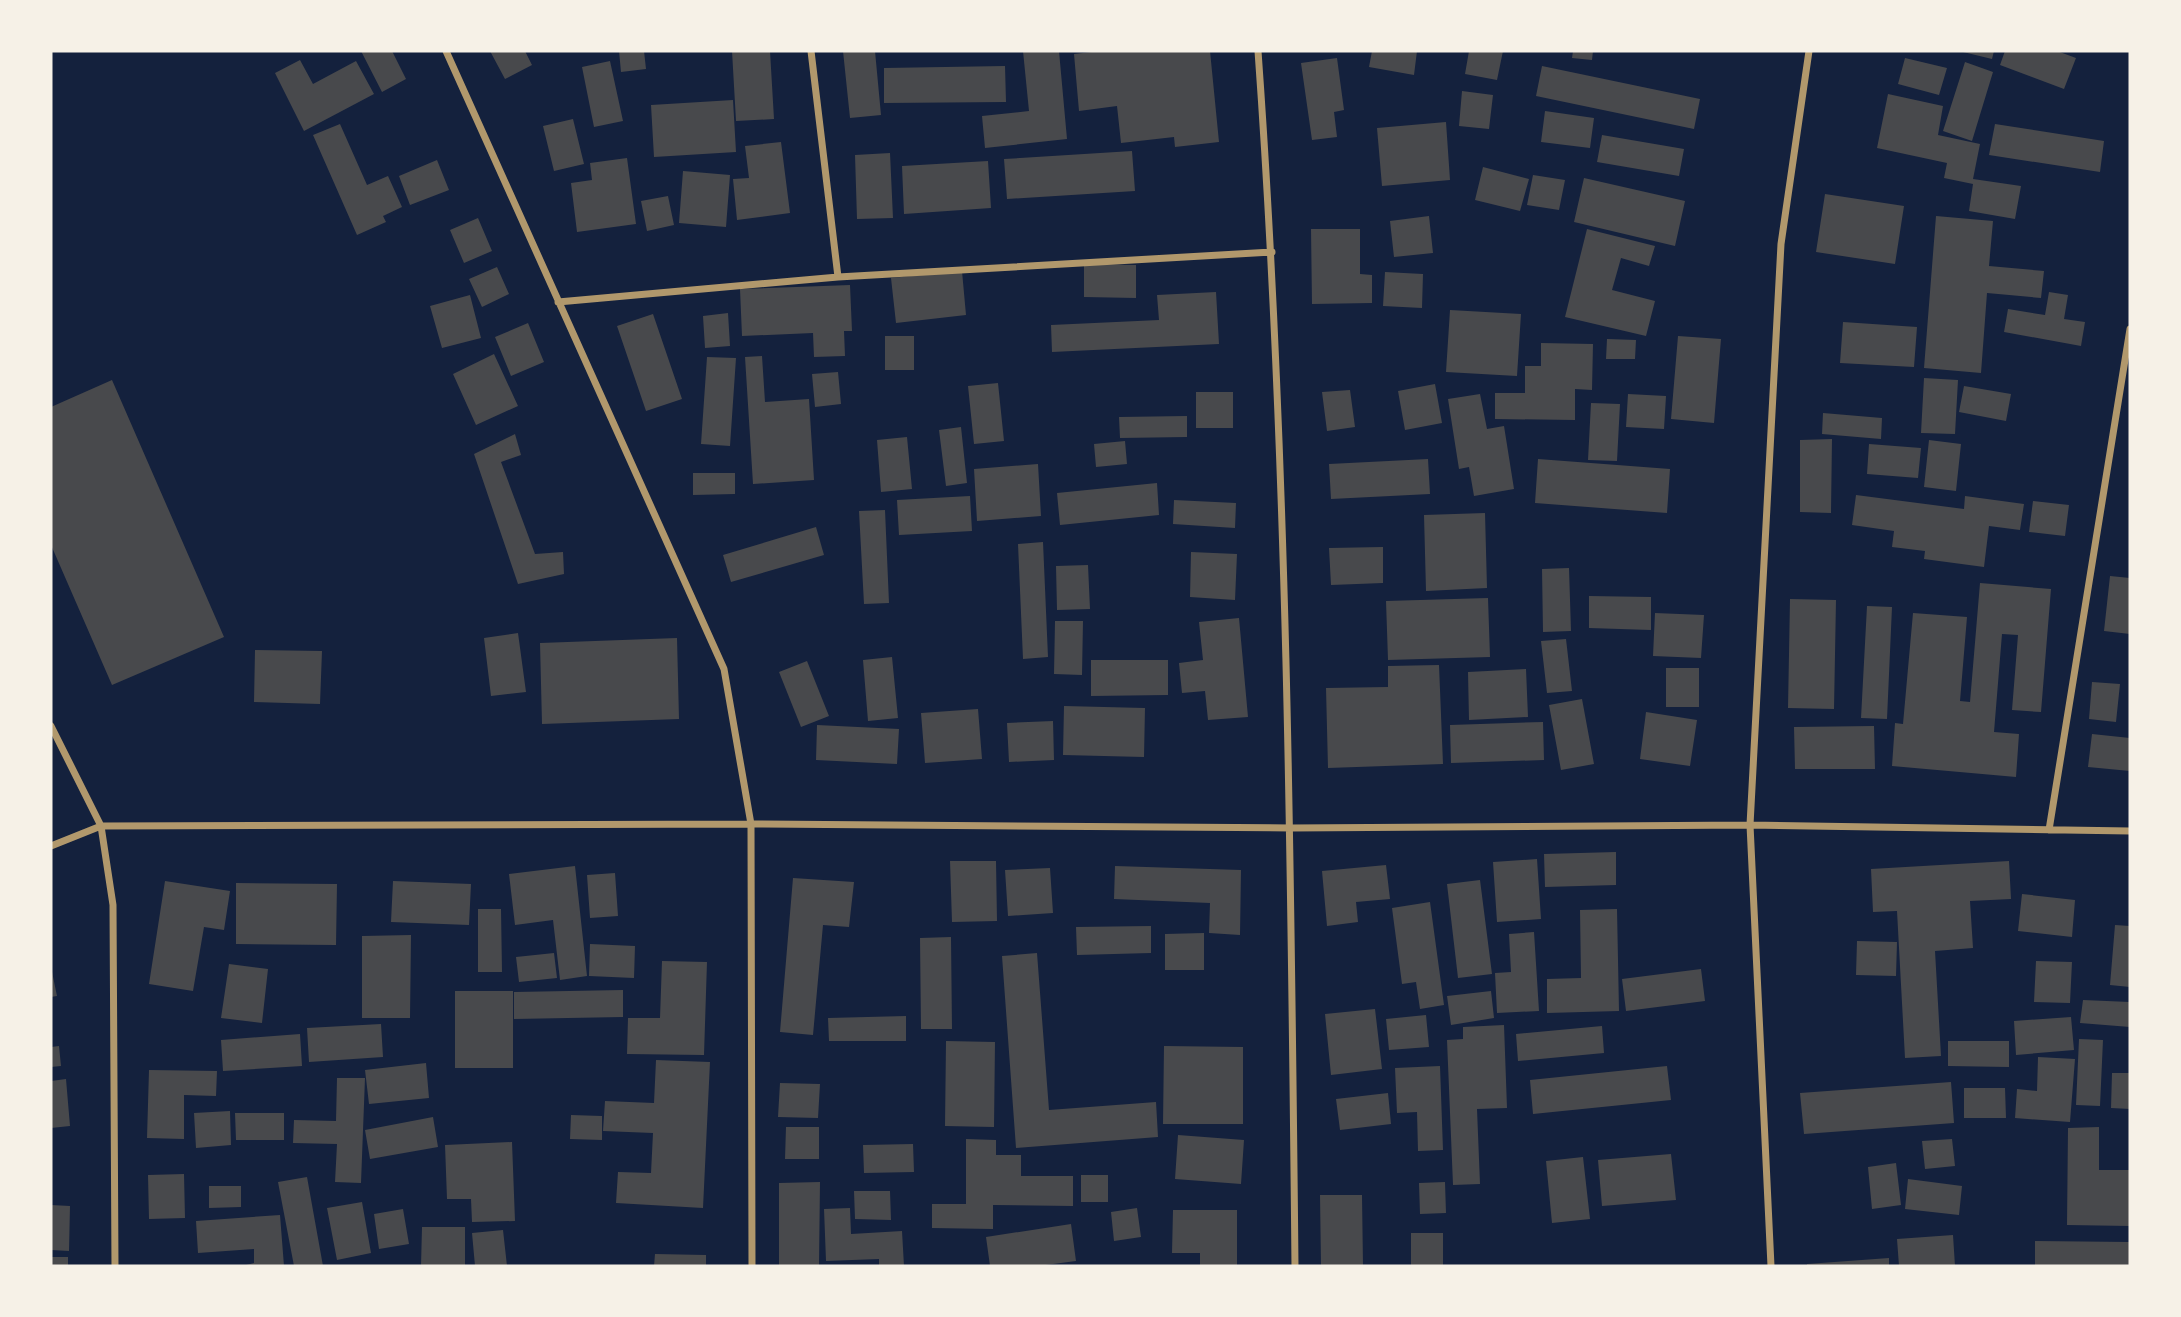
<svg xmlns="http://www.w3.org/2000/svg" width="2181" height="1317" viewBox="0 0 2181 1317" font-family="'Crimson Pro',serif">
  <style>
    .building { fill: #48494c }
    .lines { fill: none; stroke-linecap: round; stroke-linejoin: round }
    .minor { stroke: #b1986c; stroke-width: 7 }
  </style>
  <rect width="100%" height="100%" fill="#14213d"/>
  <!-- building -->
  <path class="building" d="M361 51H392L406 79 382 92Z
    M490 51H525L532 65 505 79Z
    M619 51H644L646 69 621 72Z
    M732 51H770L774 119 736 121Z
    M843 51H875L881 115 850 118Z
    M1023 51H1059L1067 139 985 148 982 116 1029 111Z
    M1100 51H1210L1219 142 1175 147 1174 137 1121 143 1117 106 1079 111 1074 54Z
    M1372 51H1417L1414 75 1369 67Z
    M1469 51H1503L1497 80 1465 74Z
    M1573 51H1593L1592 60 1572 58Z
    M1959 51H1994L1992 59Z
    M2005 51H2057L2076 58 2064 89 2000 65Z
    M1337 58 1344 110 1334 112 1337 137 1312 140 1301 63Z
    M1905 58 1947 68 1939 95 1898 84Z
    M300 60 313 84 356 61 374 94 304 131 275 73Z
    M610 61 623 121 594 127 582 67Z
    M1965 62 1993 72 1972 141 1943 131Z
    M1005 66 1006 102 884 103V68Z
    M1542 66 1700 99 1694 129 1536 96Z
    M1462 91 1493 95 1489 129 1459 126Z
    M1888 94 1943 106 1938 135 1980 144 1973 179 2021 186 2015 219 1969 211 1973 184 1944 178 1947 163 1877 148Z
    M733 100 736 152 654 157 651 105Z
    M1545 111 1594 118 1590 148 1541 142Z
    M573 119 584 164 554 171 543 126Z
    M1446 122 1450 180 1382 186 1377 128Z
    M340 124 367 185 388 176 402 207 383 216 386 222 357 235 313 135Z
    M1995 124 2104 141 2100 172 1989 155Z
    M1602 135 1684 149 1679 176 1597 162Z
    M781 142 790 213 737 220 733 179 749 178 745 146Z
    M1132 151 1135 191 1007 199 1004 159Z
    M890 153 893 218 857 219 855 155Z
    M627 158 636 224 577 232 571 183 592 180 590 163Z
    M437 160 449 190 410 205 399 176Z
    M988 161 991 208 904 214 902 166Z
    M1483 167 1529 179 1520 211 1475 200Z
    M683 171 730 175 726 227 679 223Z
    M1533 175 1565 180 1559 210 1527 205Z
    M1584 178 1685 201 1675 246 1574 222Z
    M1825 194 1904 206 1895 264 1816 252Z
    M668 196 674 225 647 231 641 201Z
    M1429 216 1433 253 1394 257 1390 221Z
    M1936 216 1993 221 1989 266 2044 271 2041 298 1987 293 1981 373 1924 368Z
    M478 218 492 251 464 263 450 230Z
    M1311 229H1360V274L1372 275V303L1312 304Z
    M1587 229 1655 246 1649 266 1621 258 1612 290 1655 301 1646 336 1565 317Z
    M1084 264 1136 265V298L1084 297Z
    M497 267 509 294 482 307 469 279Z
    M962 271 966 315 896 323 891 278Z
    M1385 272 1423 274 1422 308 1383 306Z
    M850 285 852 331H844L845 356 814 357 813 333 742 336 740 289Z
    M1216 292 1219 344 1052 352 1051 325 1159 320 1157 295Z
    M2049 292 2068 295 2064 319 2085 322 2081 346 2004 332 2008 309 2045 315Z
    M470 295 481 338 442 348 430 306Z
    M1450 310 1521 314 1517 376 1446 372Z
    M728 313 730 346 705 348 703 316Z
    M653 314 682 399 646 411 617 326Z
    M1843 322 1917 327 1914 367 1840 363Z
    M528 323 544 362 511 376 495 337Z
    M885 336H914V370H885Z
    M1678 336 1721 339 1714 423 1671 419Z
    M1607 339 1636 340 1635 359H1606Z
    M1541 343 1593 344 1592 390 1575 389V420L1495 419V393H1525V366H1541Z
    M494 354 518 406 476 425 453 374Z
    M762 356 765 402 809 399 814 480 753 484 745 357Z
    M707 357 736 358 730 446 701 444Z
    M838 372 841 404 815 407 812 374Z
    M1924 378 1958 380 1955 434 1921 433Z
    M112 380 224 637 112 685 51 545V407Z
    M998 383 1004 441 974 444 968 386Z
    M1435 384 1442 423 1405 430 1398 391Z
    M1964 386 2011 394 2006 421 1959 412Z
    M1350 390 1355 427 1327 431 1322 392Z
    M1196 392H1233V428H1196Z
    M1480 394 1487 429 1504 426 1514 489 1474 496 1469 467 1459 469 1448 399Z
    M1628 394 1666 396 1664 429 1626 427Z
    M1591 403 1620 404 1617 461 1588 460Z
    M1823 413 1882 418 1881 439 1822 434Z
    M1187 416V437L1120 438 1119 417Z
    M961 427 967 483 946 486 939 430Z
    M515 434 521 455 501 462 535 554 563 552 564 574 518 584 474 454Z
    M907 437 912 489 881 492 877 440Z
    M1832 439 1831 513 1800 512V440Z
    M1929 440 1961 444 1956 491 1924 487Z
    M1125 441 1127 464 1096 467 1094 444Z
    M1869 444 1921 448 1918 478 1867 474Z
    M1428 459 1430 494 1331 499 1329 464Z
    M1538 459 1670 469 1667 513 1535 503Z
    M1038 464 1041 516 977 521 974 469Z
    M693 473H735V494L693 495Z
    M1157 483 1159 515 1060 525 1057 493Z
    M1856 495 1964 509 1965 496 2024 504 2020 530 1989 526 1984 567 1924 559 1925 551 1892 547 1894 531 1852 525Z
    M970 496 972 531 899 535 897 500Z
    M1174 500 1236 503 1235 528 1173 524Z
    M2033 501 2069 505 2065 536 2029 532Z
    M885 510 889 603 864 604 859 511Z
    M1485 513 1487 588 1426 591 1424 515Z
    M816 527 824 555 731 582 723 555Z
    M1043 542 1048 657 1023 659 1018 544Z
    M1383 547V583L1331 585 1329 548Z
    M1191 552 1237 554 1235 600 1190 597Z
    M1088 565 1090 609 1057 610 1056 566Z
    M1569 568 1571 631 1543 632 1542 569Z
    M2110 576 2130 578V634L2104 631Z
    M1980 583 2051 589 2041 712 2012 710 2018 635 2002 634 1994 732 2019 734 2016 777 1892 766 1895 723 1903 724 1913 613 1967 617 1960 701 1970 702Z
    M1589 596 1651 597V630L1589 628Z
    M1488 598 1490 657 1388 660 1386 601Z
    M1790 599 1836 600 1834 709 1788 708Z
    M1867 606 1892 607 1887 719 1861 718Z
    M1655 613 1704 615 1701 658 1653 656Z
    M1239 618 1248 717 1208 720 1205 691 1182 693 1179 663 1203 660 1199 622Z
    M1055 621H1083L1082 675 1054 674Z
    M518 633 526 692 491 696 484 638Z
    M677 638 679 719 542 724 540 643Z
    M1566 639 1572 691 1547 693 1541 641Z
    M255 650 322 651 320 704 254 702Z
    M892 657 898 718 868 721 863 660Z
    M1091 660H1168V695L1091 696Z
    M807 661 829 716 801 727 779 672Z
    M1439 665 1443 764 1328 768 1326 688 1388 687V666Z
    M1666 668H1699V707H1666Z
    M1526 669 1528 717 1469 720 1468 672Z
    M2092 682 2120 684 2116 722 2089 719Z
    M1582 699 1594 764 1561 770 1549 705Z
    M1064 706 1145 708 1144 757 1063 755Z
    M978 709 982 759 925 763 921 713Z
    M1646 712 1697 720 1690 766 1640 759Z
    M1053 721 1054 760 1009 762 1007 723Z
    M1543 722 1544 760 1451 763 1450 725Z
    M817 725 899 729 897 764 816 760Z
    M1874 726 1875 769H1795L1794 727Z
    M2092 734 2130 738V771L2088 767Z
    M1616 852V885L1545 887 1544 854Z
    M1537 859 1541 919 1497 922 1493 862Z
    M950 861H996L997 921 952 922Z
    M2009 861 2011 899 1970 901 1973 948 1935 951 1941 1056 1905 1058 1897 911 1873 912 1871 869Z
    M1386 865 1390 899 1356 902 1358 922 1327 926 1322 871Z
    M575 866 587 976 560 980 553 920 515 925 509 874Z
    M1115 866 1241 870 1240 935 1209 933 1210 903 1114 899Z
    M1050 868 1053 913 1008 916 1005 870Z
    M615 873 618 916 590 918 587 875Z
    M793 878 854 882 849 927 823 925 813 1035 780 1032Z
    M1480 880 1492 974 1458 978 1447 884Z
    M165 881 230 891 224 930 204 927 193 991 149 984Z
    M393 881 471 884 469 925 391 922Z
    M236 883 337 884 336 945 236 944Z
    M2022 894 2075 900 2072 937 2018 931Z
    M1430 902 1444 1005 1420 1009 1416 982 1402 984 1392 908Z
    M478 909H501L502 972H478Z
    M1617 909 1619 1011 1547 1013V979L1581 978 1580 910Z
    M2115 925 2130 926V987L2110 985Z
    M1151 926V953L1077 955 1076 927Z
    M1534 932 1539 1011 1497 1013 1495 973 1511 972 1509 934Z
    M1204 933V970H1165V934Z
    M411 935 410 1018H362V936Z
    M951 937 952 1029H921L920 938Z
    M1857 941 1897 942 1896 976 1856 975Z
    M590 944 635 946 634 978 589 976Z
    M554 953 557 978 519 982 516 957Z
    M1037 953 1049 1110 1156 1102 1158 1137 1016 1148 1002 956Z
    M662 961 707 962 704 1055 627 1054 628 1018H660Z
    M2036 961 2072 962 2070 1003 2034 1002Z
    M229 964 268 969 262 1023 221 1018Z
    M51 967 57 996 51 997Z
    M1701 969 1705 1001 1626 1011 1622 979Z
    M623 990V1017L514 1019V992Z
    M455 991H513V1068H455Z
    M1491 991 1494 1018 1451 1025 1447 996Z
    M2083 1000 2130 1002V1027L2080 1023Z
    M1375 1009 1382 1069 1331 1075 1325 1014Z
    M1426 1015 1429 1047 1389 1050 1386 1019Z
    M906 1016V1041H829L828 1018Z
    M2071 1017 2074 1050 2016 1055 2014 1021Z
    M381 1024 383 1057 309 1062 307 1028Z
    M1504 1025 1507 1108 1477 1109 1480 1184 1453 1185 1447 1040 1463 1039V1027Z
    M1602 1026 1604 1053 1518 1061 1516 1034Z
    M300 1034 302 1066 223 1071 221 1040Z
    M2079 1039 2103 1040 2100 1106 2076 1105Z
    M946 1041 995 1042 994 1127 945 1126Z
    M1948 1041H2009V1067L1948 1066Z
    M59 1046 61 1066 51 1067V1047Z
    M1164 1046 1243 1047V1124H1163Z
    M2038 1057 2075 1059 2070 1122 2015 1118 2017 1089 2037 1091Z
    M656 1060 710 1062 703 1208 616 1203 618 1172 651 1173 653 1133 603 1131 605 1101 654 1103Z
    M426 1063 429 1098 369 1104 365 1070Z
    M1440 1066 1443 1150 1418 1151 1417 1112 1397 1113 1395 1068Z
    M1667 1066 1671 1100 1533 1114 1530 1080Z
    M149 1070 217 1071 216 1096 184 1095V1139L147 1138Z
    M2112 1073H2130V1109L2111 1108Z
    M337 1078H365L361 1183 335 1182 337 1144 293 1143 294 1120 336 1121Z
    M66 1079 70 1126 51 1128V1081Z
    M1951 1082 1954 1123 1804 1134 1800 1093Z
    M780 1083 820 1084 818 1118 778 1117Z
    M1964 1088H2005L2006 1118H1964Z
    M1388 1093 1391 1124 1340 1130 1336 1099Z
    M230 1111 231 1145 196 1148 194 1113Z
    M235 1113H284V1140H236Z
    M571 1115 602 1116V1140L570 1139Z
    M433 1117 438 1147 370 1159 365 1130Z
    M786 1127H819V1159H785Z
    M2099 1127V1170H2130V1226L2067 1225 2068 1128Z
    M1178 1135 1244 1140 1241 1184 1175 1179Z
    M966 1139 996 1140V1155H1021V1176H1073V1206L993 1205V1229L932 1228V1204H966Z
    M1952 1139 1955 1166 1925 1169 1922 1141Z
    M512 1142 515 1221 472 1222 471 1199H447L445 1145Z
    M913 1144 914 1172 864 1173 863 1145Z
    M1671 1154 1676 1200 1602 1206 1598 1160Z
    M1583 1157 1590 1219 1552 1223 1546 1161Z
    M1896 1163 1901 1205 1872 1209 1868 1167Z
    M184 1174 185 1218 149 1219 148 1175Z
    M1081 1175H1108V1202H1081Z
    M307 1177 323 1266H294L278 1182Z
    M1908 1179 1962 1186 1959 1215 1905 1209Z
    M820 1182 819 1266H779V1183Z
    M1445 1182 1446 1213 1420 1214 1419 1183Z
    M209 1186H241V1207L209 1208Z
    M854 1191H890L891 1220 855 1219Z
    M1320 1195H1362L1363 1266H1321Z
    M362 1202 371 1253 337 1260 327 1208Z
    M51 1205 70 1206 69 1251 51 1250Z
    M850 1208 851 1234 902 1231 904 1266H879V1259L826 1261 824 1209Z
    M1137 1208 1141 1237 1114 1241 1111 1212Z
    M403 1209 409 1244 379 1249 374 1214Z
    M1173 1210H1237V1266H1200V1253H1172Z
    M280 1215 284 1266H242L254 1263V1249L198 1253 196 1221Z
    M1071 1224 1076 1261 1038 1266H990L986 1237Z
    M422 1227H465V1266H421Z
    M503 1230 507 1266H475L472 1233Z
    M1411 1233H1443V1266H1411Z
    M1953 1235 1955 1266H1899L1897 1239Z
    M2035 1241 2130 1242V1266H2035Z
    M655 1254 706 1255V1266H654Z
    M51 1257H68V1266H51Z
    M1889 1258V1266H1807V1264Z"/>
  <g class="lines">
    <!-- minor -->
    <path class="minor" d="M446 51 724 669 751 824 752 1266
      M811 51 838 277
      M1258 51C1287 455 1291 861 1295 1266
      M558 302 838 277 1272 252
      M51 726 101 826 113 905 115 1266
      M2049 830 2130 329
      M51 846 101 826 751 824 1291 828 1750 825 2130 831
      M1771 1266 1750 825 1781 244 1809 51"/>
  </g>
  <!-- border -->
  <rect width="2181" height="1317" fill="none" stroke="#f6f1e7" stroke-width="105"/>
</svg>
